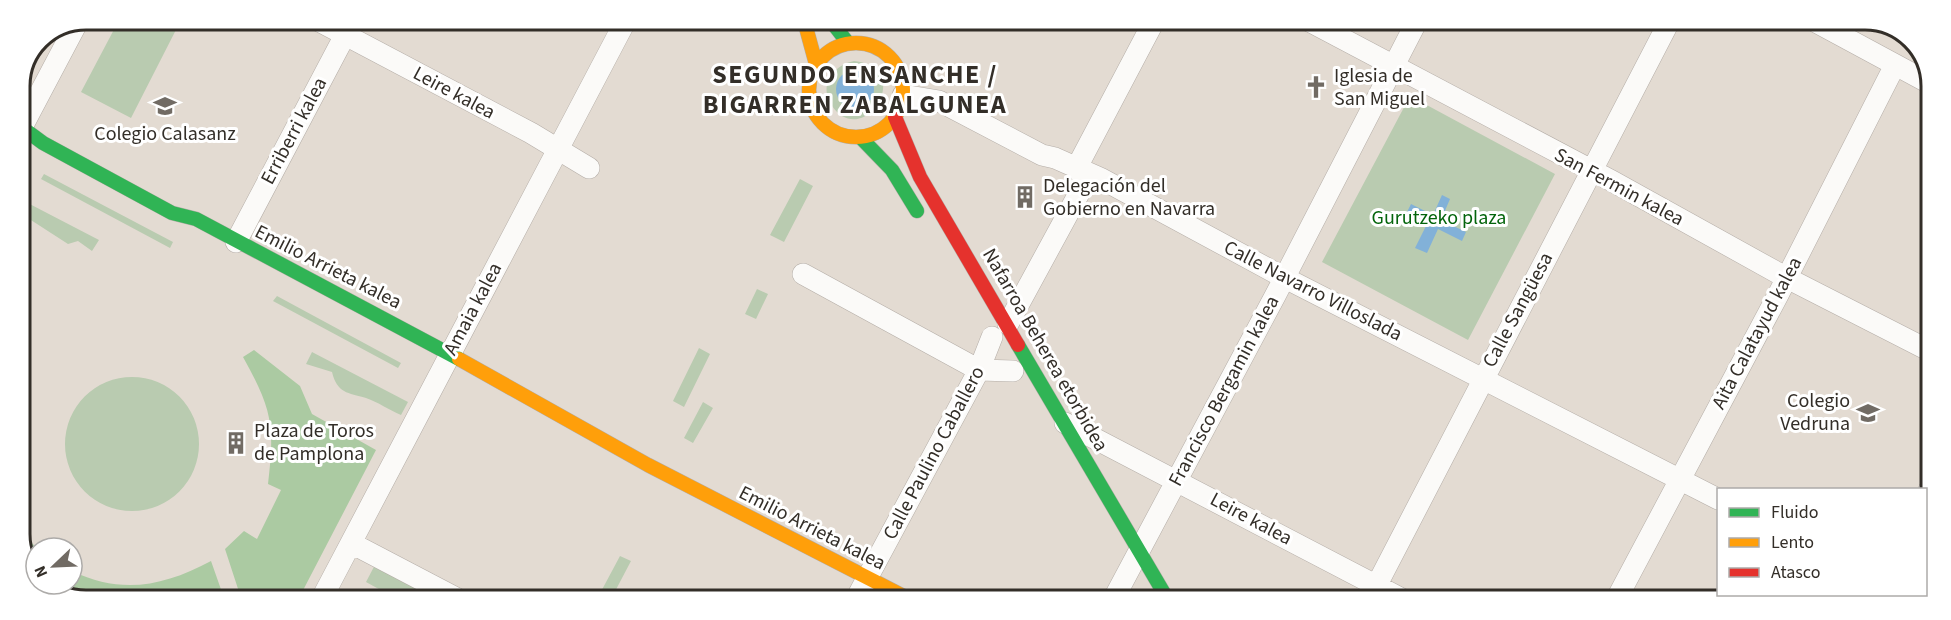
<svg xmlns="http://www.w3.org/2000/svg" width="1951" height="620" viewBox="0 0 1951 620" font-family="'Source Sans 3',sans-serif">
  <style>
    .green { fill: #b9cbb0 }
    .forest { fill: #abcaa2 }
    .water { fill: #82b1d8 }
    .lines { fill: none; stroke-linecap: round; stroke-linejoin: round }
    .street-casing { stroke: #b4ada7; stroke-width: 22 }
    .fast-casing { stroke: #b4ada7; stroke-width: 15 }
    .slow-casing { stroke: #b4ada7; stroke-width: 15 }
    .jam-casing { stroke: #b4ada7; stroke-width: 15 }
    .street { stroke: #fbfaf8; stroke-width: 21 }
    .fast { stroke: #30b455; stroke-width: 14 }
    .slow { stroke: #ff9f0a; stroke-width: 14 }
    .jam { stroke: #e5322d; stroke-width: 14 }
    .labels { text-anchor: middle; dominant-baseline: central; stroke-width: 6; stroke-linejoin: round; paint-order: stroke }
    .poi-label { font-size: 20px; fill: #332e28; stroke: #fff; text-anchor: start }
    .street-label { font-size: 20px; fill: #332e28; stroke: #fff }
    .park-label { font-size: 20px; fill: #03640b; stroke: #fff }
    .district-label { font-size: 26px; font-weight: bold; letter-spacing: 1.5px; fill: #332e28; stroke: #fff }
    .rim { fill: none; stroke: #332e28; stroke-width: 3 }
  </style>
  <rect width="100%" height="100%" fill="#e3dbd2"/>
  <!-- green -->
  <path class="green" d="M119 20H181L131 118 81 92Z
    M854 61C917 68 863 151 832 106 818 86 833 65 854 61Z
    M1410 96 1555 174 1468 340 1322 262Z
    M44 174 173 242 170 248 41 179Z
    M800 179 813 186 784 242 770 235Z
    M20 199 99 240 92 251 78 241 68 244 20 213Z
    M757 289 768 294 756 319 745 314Z
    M277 296 401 363 398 368 273 301Z
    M699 348 710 354 684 407 673 401Z
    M312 352 408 402 401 415C389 410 378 402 366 398 348 393 337 393 332 372L306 364Z
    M65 444a67 67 0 1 1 134 0a67 67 0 1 1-134 0Z
    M703 402 713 408 693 443 684 438Z
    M620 556 631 561 611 599H597Z
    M377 561 449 599H397L366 582Z"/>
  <!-- forest -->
  <path class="forest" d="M254 350 300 386 312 414 376 450 299 598H241L225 549 244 531 257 539 281 490 268 484C275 425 272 409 243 357Z
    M20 532 37 548 36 578 20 539Z
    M211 561 224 598H68L46 584H72V571C122 595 164 586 211 561Z"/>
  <!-- water -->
  <path class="water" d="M836 89a19 19 0 1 1 38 0a19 19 0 1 1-38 0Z
    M1442 195 1450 199 1441 220 1466 232 1462 241 1438 229 1427 253 1415 248 1426 226 1405 216 1411 204 1433 215Z"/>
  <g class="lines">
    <!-- street casing -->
    <g class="street-casing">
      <path id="street" d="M317 20 531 133 589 168
        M1309 21 1612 181 1787 278 1930 351
        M1816 22 1931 84
        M903 95 939 101 1042 155 1055 158 1100 178 1285 278 1718 499
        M22 127 77 23
        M1077 167 1154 21
        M236 242 353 20
        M803 274 979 370 1013 371
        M1008 324 1083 186V177L1077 167
        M1065 423 1404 600
        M1926 498 1929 490
        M351 543 458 599
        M1876 597 1877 594
        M322 598 626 20
        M856 599 979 370 992 337
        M1113 600 1275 296 1417 21
        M1369 600 1669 22
        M1616 600 1778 295 1895 65"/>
    </g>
    <!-- fast casing -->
    <g class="fast-casing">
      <path id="fast" d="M830 20 848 43
        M20 126 43 143 172 213 196 219 459 359
        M861 138 892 170 917 211
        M1018 345 1168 600"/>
    </g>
    <!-- slow casing -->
    <g class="slow-casing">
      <path id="slow" d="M804 20 816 64
        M809 90a47 47 0 1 1 94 0a47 47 0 1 1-94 0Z
        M459 359 648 465 909 599"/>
    </g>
    <!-- jam casing -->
    <g class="jam-casing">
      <path id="jam" d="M895 117 920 177 1018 345"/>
    </g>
    <!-- street -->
    <use href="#street" class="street"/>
    <!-- fast -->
    <use href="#fast" class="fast"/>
    <!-- slow -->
    <use href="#slow" class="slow"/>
    <!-- jam -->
    <use href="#jam" class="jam"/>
  </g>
  <!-- icons -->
  <defs>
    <g id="church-bare" transform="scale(1.8)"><path d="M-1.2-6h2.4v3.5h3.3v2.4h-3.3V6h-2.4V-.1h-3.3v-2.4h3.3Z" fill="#716b64" stroke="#fff" stroke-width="2.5" paint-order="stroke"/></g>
    <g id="school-bare" transform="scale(1.8)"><path d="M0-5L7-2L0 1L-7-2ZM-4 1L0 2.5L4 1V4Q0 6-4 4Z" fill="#716b64" stroke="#fff" stroke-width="2.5" paint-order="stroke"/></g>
    <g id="building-bare" transform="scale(1.8)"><path d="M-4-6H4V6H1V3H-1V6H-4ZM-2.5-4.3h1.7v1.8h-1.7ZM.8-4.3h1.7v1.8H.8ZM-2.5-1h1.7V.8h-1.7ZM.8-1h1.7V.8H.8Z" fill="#716b64" stroke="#fff" stroke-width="2.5" paint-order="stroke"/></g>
  </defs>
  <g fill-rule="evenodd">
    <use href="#church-bare" x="1316" y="87"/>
    <use href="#school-bare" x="165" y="106"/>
    <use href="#building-bare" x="1025" y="197"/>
    <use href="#school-bare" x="1868" y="413"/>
    <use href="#building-bare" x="236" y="443"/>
  </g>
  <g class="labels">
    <!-- poi labels -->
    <g class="poi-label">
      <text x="1334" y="76">Iglesia de<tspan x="1334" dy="23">San Miguel</tspan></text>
      <text x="165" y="134" text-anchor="middle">Colegio Calasanz</text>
      <text x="1043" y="186">Delegación del<tspan x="1043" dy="23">Gobierno en Navarra</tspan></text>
      <text x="1850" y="401" text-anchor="end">Colegio<tspan x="1850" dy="23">Vedruna</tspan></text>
      <text x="254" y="431">Plaza de Toros<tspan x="254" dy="23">de Pamplona</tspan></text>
    </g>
    <!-- street labels -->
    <g class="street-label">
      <text transform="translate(454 93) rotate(28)">Leire kalea</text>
      <text transform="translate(294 131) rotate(-62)">Erriberri kalea</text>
      <text transform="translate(1619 187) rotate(28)">San Fermin kalea</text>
      <text transform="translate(328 267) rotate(27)">Emilio Arrieta kalea</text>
      <text transform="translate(1313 291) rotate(27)">Calle Navarro Villoslada</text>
      <text transform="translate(473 309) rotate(-62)">Amaia kalea</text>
      <text transform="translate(1518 310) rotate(-62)">Calle Sangüesa</text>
      <text transform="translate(1757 333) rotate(-62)">Aita Calatayud kalea</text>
      <text transform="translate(1045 350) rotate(60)">Nafarroa Beherea etorbidea</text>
      <text transform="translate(1224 391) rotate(-62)">Francisco Bergamin kalea</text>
      <text transform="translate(934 453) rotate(-62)">Calle Paulino Caballero</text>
      <text transform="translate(1251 519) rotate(28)">Leire kalea</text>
      <text transform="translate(812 528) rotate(27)">Emilio Arrieta kalea</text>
    </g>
    <!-- park labels -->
    <g class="park-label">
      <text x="1439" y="218">Gurutzeko plaza</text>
    </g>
    <!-- district labels -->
    <g class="district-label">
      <text x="855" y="74">SEGUNDO ENSANCHE /<tspan x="855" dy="30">BIGARREN ZABALGUNEA</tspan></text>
    </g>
  </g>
  <!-- crop -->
  <path d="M0 0H1951V620H0ZM86 30H1865A56 56 0 0 1 1921 86V534A56 56 0 0 1 1865 590H86A56 56 0 0 1 30 534V86A56 56 0 0 1 86 30Z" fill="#fff" fill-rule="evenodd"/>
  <path class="rim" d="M86 30H1865A56 56 0 0 1 1921 86V534A56 56 0 0 1 1865 590H86A56 56 0 0 1 30 534V86A56 56 0 0 1 86 30Z"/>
  <!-- legend -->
  <rect x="1717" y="488" width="210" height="108" fill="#ffffff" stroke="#adaba9" stroke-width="1.5"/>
  <rect x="1729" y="508" width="30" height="9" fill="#30b455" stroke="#adaba9" stroke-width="1.5"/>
  <text x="1771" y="518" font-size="18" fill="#332e28">Fluido</text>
  <rect x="1729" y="538" width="30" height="9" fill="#ff9f0a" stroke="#adaba9" stroke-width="1.5"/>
  <text x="1771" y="548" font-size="18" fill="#332e28">Lento</text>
  <rect x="1729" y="568" width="30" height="9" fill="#e5322d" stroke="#adaba9" stroke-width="1.5"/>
  <text x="1771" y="578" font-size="18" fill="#332e28">Atasco</text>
  <!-- north arrow -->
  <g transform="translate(54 566) rotate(247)"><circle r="28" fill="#ffffff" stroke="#adaba9" stroke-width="1.5"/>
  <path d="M0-4.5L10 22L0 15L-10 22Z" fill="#716b64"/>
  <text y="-9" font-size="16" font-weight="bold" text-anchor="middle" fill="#332e28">N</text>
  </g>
</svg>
